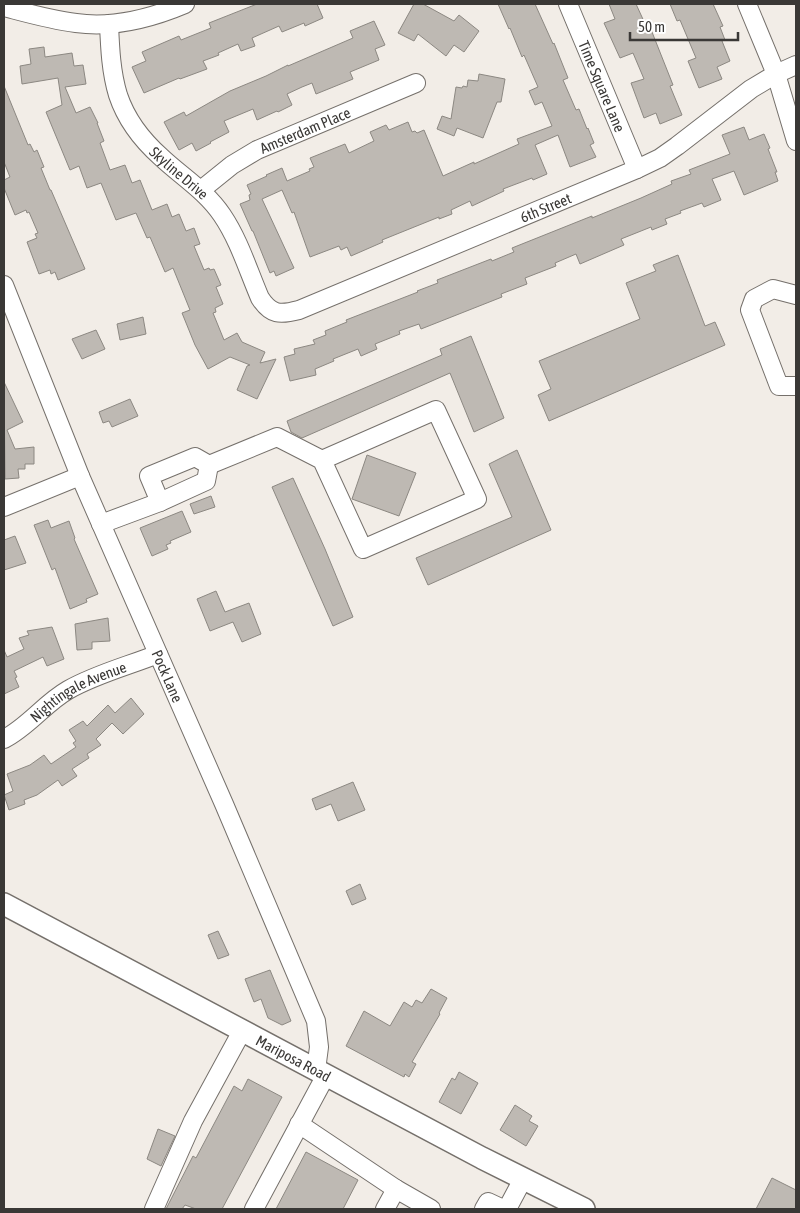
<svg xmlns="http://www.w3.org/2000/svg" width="800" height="1213" viewBox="0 0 800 1213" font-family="'Asap Condensed',sans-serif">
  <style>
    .building { fill: #beb9b3; stroke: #8c8882 }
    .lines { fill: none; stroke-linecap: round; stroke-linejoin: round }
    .minor-casing { stroke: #75706b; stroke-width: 20 }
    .major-casing { stroke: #75706b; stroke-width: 24 }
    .minor { stroke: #fff; stroke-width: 18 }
    .major { stroke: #fff; stroke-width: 21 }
    .labels { text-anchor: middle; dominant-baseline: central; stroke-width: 4.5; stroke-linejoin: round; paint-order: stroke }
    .street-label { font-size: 15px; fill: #3a3836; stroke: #fff }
  </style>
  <rect width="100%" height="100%" fill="#f2ede7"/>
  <!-- building -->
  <path class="building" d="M257 4H317L323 18 305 26 304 23 282 32 279 26 252 38 255 46 241 51 238 44 218 53 219 55 203 61 207 69 180 79 179 78 144 93 132 67 146 61 142 52 179 36 181 40 211 28 209 23Z
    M414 4H423L454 21 459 15 479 31 464 52 454 45 446 56 418 34 414 41 398 33Z
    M498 4H535L553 44 554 43 568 78 563 80 576 110 579 109 587 129 588 128 594 143 590 145 596 157 570 167 558 135 535 145 547 174 533 180 532 178 503 189 504 191 472 206 470 201 451 210 452 214 439 219V217L382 240 383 242 351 256 347 247 341 250 339 246 310 257 294 212 292 213 282 190 262 199 294 268 276 276 274 271 270 273 253 231H252L240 204 250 200 249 195 251 194 247 185 267 176 266 175 282 168 287 181 310 171 309 169 314 167 310 158 345 144 349 153 374 141 370 132 386 125 389 130 408 122 412 132 415 131 417 133 424 130 443 176 474 162V164L519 144 517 139 552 126 542 102 535 105 529 91 538 87 524 55 522 57 510 28 509 29Z
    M609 4H636L647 28 650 27 673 85 670 86 682 115 660 124 656 113 644 118 631 83 644 79 633 53 620 58 604 23 615 19Z
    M670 4H713L723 26 720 27 725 40 722 41 730 61 717 67 722 79 699 88 688 61 696 58 680 20 677 21Z
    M374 21 385 45 375 49 379 60 350 72 353 79 316 94 312 83 302 87 287 94 292 105 278 112 277 111 257 120 253 109 224 121 229 132 210 142 211 143 196 151 192 143 179 150 164 122 184 112 186 116 230 91 266 76 288 65V66L353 38 350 31Z
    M44 47 45 57 72 53 74 66 83 65 86 84 65 87 76 113 90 107 98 123H97L104 141 100 143 110 170 125 165 132 183 140 180 152 210 167 204 172 217 179 214 186 231 194 228 200 244 194 246 204 270 209 268 210 270 214 269 221 285 216 287 223 304 215 308 216 312 213 313 224 340 237 333 242 342 265 352 260 363 276 359 257 399 237 390 247 366 250 365 230 357 208 369 195 345 182 313 190 310 173 268 165 272 150 237 147 238 136 213 116 220 101 183 87 188 79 166 70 170 46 112 62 105 58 78 22 84 20 66 31 64 29 49Z
    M479 74 505 79 501 102H497L483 138 457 128 454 136 437 129 442 116 451 119 456 87 462 88 463 86 467 87 468 80 478 81Z
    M4 86 28 145 30 144 34 152 37 150 44 167 41 168 50 190H51L85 269 58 280 55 272 51 274 50 270 39 274 27 242 37 238 35 234 38 233 29 212 27 213 26 210 15 215 4 188V180L10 177 4 162Z
    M744 127 749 140 764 134 770 148 768 149 777 172H775L778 181 744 195 734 171 712 179 721 200 704 207 702 203 680 211 681 213 665 219 667 224 652 230 651 227 621 239 624 245 580 264 576 254 555 263 556 266 525 278 527 284 501 294 502 297 421 329 419 324 399 331 400 334 375 344 377 349 361 356 358 349 333 359 334 361 315 369 316 375 290 381 284 357 295 354 294 349 315 344 313 340 326 335 325 331 347 322 346 320 418 292 417 291 438 283 437 280 491 259 492 261 514 252 512 248 592 216V218L641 198 672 184 671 181 691 174 689 170 730 154 722 135Z
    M678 255 705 326 715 322 725 345 549 421 538 395 551 389 539 361 640 319 626 283 656 271 653 265Z
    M143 317 146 334 120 340 117 324Z
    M96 330 105 349 82 359 72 339Z
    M471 336 504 418 474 432 450 373 302 438 291 432 287 421 442 355 440 349Z
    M4 382 23 422 7 430 15 449 34 447V464H25V469H18L19 478 5 479Z
    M130 399 138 416 112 427 109 421 103 423 99 412Z
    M517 450 551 530 428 585 416 558 512 517 489 464Z
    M367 455 416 473 399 516 352 499Z
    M293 478 325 549 353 617 333 626 272 487Z
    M211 496 215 507 194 514 190 504Z
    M182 511 191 532 170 541 171 543 166 545 168 549 152 556 140 528Z
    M48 520 51 528 69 521 75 538 74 539 98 594 86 599 87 602 70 609 55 568 52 570 34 525Z
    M15 536 26 563 4 570V540Z
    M216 591 225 612 249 603 261 634 242 642 233 622 210 631 197 599Z
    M108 618 110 641 92 642V649L77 650 75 624Z
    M52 627 64 659 47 666 43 657 14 671 17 677 15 678 19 687 4 694V650L7 657 24 649 19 638 29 635 27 631Z
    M131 698 144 714 123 734 112 723 96 739 101 745 87 754 89 758 72 769 77 776 62 786 58 780 37 795 24 800 25 804 9 810 4 795 13 791 7 774 30 765 44 755 51 764 76 747 73 743 76 741 69 730 83 721 87 726 108 705 115 713Z
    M353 782 365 810 338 821 331 804 316 810 312 799Z
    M360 884 366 899 352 905 346 891Z
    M218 931 229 955 218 959 208 935Z
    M270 970 291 1021 282 1025 268 1018 261 999 254 1002 245 979Z
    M431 989 447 998 439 1013 440 1014 412 1062 416 1064 409 1077 405 1074 404 1077 346 1046 364 1011 390 1026 404 1002 412 1007 416 1000 422 1003Z
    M459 1072 478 1083 461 1114 439 1102 452 1078 455 1080Z
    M248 1079 282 1097 222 1209H196L185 1205 182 1209H166L193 1156 196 1158 234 1086 242 1091Z
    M515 1105 532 1116 529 1121 538 1126 526 1146 500 1130Z
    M158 1129 175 1136 161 1166 147 1159Z
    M306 1152 358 1180 343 1209H276Z
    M772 1178 796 1190V1209H756Z"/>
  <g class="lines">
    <!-- minor casing -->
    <g class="minor-casing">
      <g id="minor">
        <path id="s1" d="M568 4 637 169"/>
        <path d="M747 4 776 74 796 141"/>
        <path d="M4 7C27 13 51 20 76 23 112 28 152 18 185 4"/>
        <path id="s2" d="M109 24C110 48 111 72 118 95 126 119 143 141 161 157 181 176 206 191 222 215 239 240 248 270 260 298 271 315 280 315 299 310L637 169 660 158 677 146 751 89 776 74 796 65"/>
        <path id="s3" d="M201 190 232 165 257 150 416 83"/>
        <path id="s4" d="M4 285 80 476 224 804 316 1021 319 1047 316 1070"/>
        <path d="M796 295 773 289 754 299 750 310 779 386H796"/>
        <path d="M209 465 277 437 322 460 363 549 477 499 436 410 322 460"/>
        <path d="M160 502 149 476 195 457 209 465"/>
        <path d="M4 507 80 476"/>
        <path d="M101 524 160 502 206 481 209 465"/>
        <path id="s5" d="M4 739C28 727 45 703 68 690 96 674 128 666 158 654"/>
        <path d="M299 1124 396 1189"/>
        <path d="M154 1209 193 1121 242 1031"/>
        <path d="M254 1209 326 1075"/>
        <path d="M385 1209 396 1189 431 1209"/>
        <path d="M484 1209 488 1202 503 1209"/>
        <path d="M507 1209 523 1179"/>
      </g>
    </g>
    <!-- major casing -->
    <g class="major-casing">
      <g id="major">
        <path id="s6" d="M4 904 482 1158 584 1209"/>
      </g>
    </g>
    <!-- minor -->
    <use href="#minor" class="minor"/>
    <!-- major -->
    <use href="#major" class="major"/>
  </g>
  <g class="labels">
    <!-- street labels -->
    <g class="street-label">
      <text stroke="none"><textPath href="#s1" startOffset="89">Time Square Lane</textPath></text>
      <text stroke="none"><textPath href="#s3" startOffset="121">Amsterdam Place</textPath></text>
      <text stroke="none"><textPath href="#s2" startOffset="172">Skyline Drive</textPath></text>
      <text stroke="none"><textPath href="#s2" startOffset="636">6th Street</textPath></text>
      <text stroke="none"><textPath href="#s4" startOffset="424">Pock Lane</textPath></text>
      <text stroke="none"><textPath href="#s5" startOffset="89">Nightingale Avenue</textPath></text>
      <text stroke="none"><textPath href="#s6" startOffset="328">Mariposa Road</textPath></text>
    </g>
  </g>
  <!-- border -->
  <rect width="800" height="1213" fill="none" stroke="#3a3836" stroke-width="10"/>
  <!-- scale -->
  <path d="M630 32v8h108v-8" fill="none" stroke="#3a3836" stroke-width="2.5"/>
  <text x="638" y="32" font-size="15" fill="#3a3836" stroke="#ffffff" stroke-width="4" paint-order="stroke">50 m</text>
</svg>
